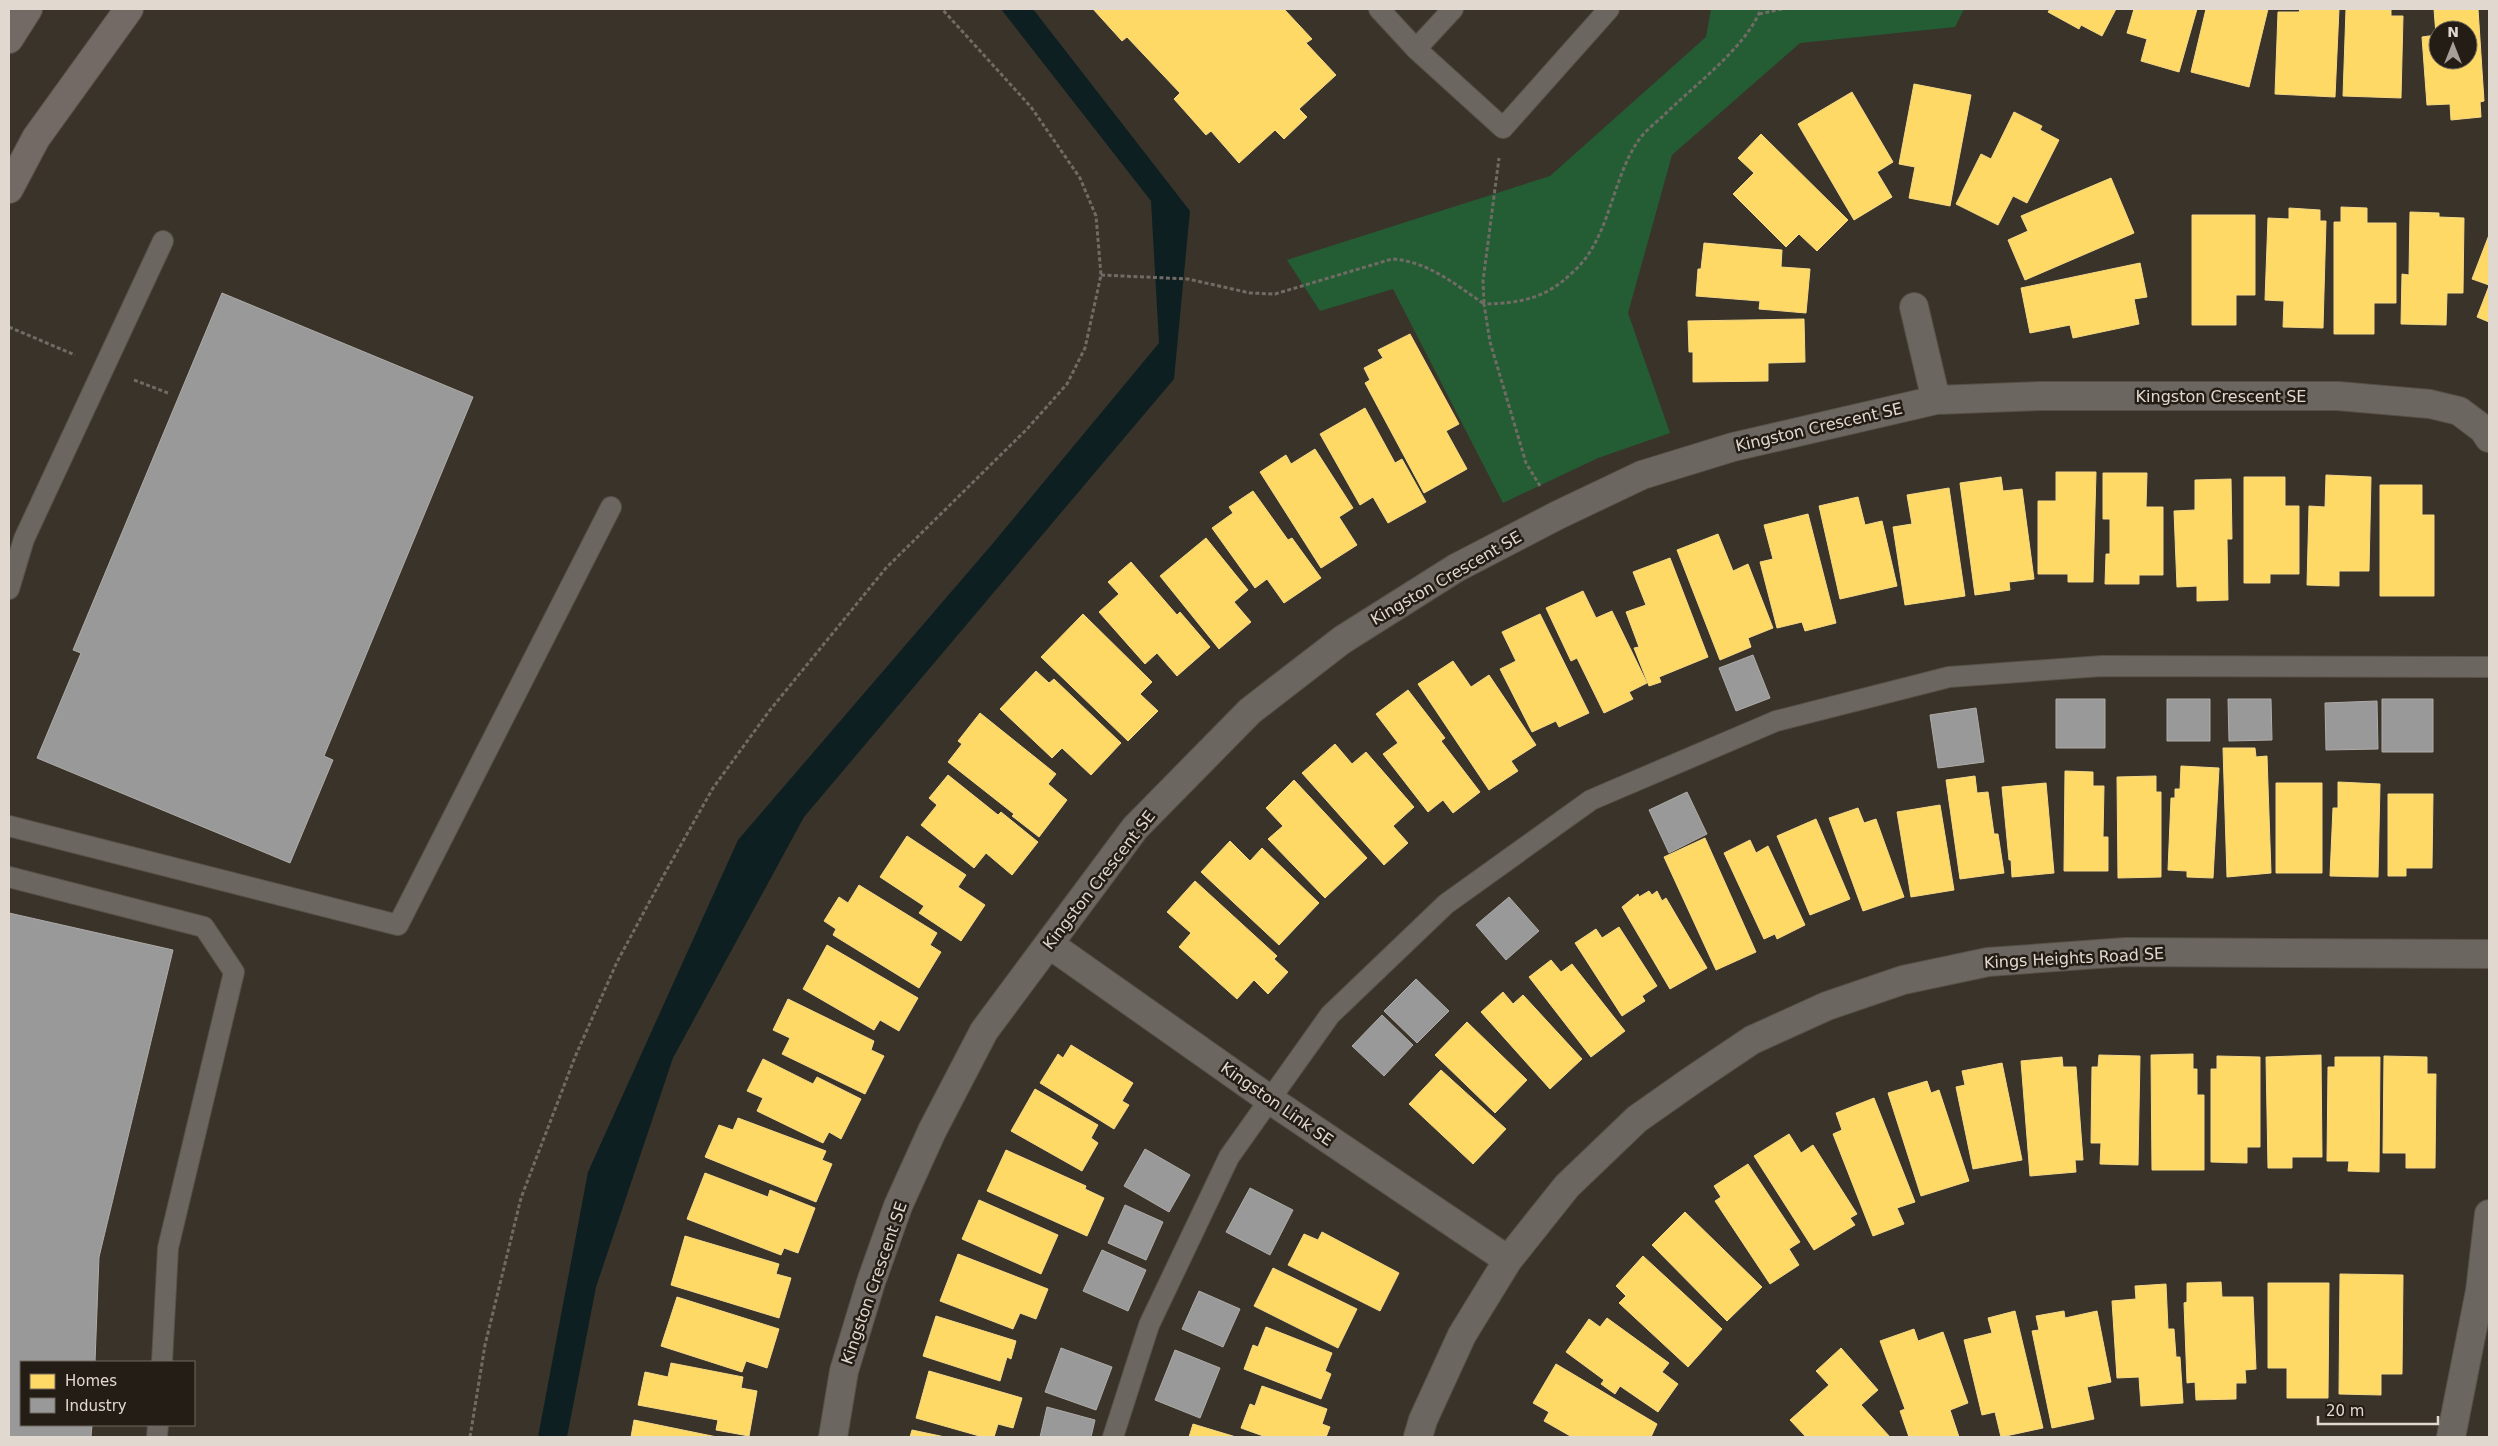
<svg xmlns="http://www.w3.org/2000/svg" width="2498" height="1446" viewBox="0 0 2498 1446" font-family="'DejaVu Sans',sans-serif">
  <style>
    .green { fill: #245d34 }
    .water { fill: #0e1f22 }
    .homes { fill: #ffd966; stroke: #f6d986; fill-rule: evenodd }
    .industry { fill: #999; stroke: #afaca9 }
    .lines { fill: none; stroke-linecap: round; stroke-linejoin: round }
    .lane-casing { stroke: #575048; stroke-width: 22 }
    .street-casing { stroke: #575048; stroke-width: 30 }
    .secondary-casing { stroke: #575048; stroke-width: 30 }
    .path { stroke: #706b65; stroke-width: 3; stroke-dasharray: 4 2.5; stroke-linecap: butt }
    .lane { stroke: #6b665f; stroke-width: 20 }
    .street { stroke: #6b665f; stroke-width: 28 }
    .secondary { stroke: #736a65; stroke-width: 28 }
    .labels { text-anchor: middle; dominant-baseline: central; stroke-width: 5; stroke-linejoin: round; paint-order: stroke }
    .street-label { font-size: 16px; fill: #e1d9cf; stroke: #231d16 }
  </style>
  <rect width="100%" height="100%" fill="#3a332a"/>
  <!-- green -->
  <path class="green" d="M1711 9H1964L1955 27 1800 43 1672 155 1628 313 1670 433 1598 458 1503 503 1393 289 1320 311 1287 260 1550 176 1706 37Z"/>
  <!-- water -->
  <path class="water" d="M1001 9H1033L1190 211 1174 379 804 817 673 1058 596 1287 567 1437H538L588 1172 738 840 994 542 1159 343 1151 201Z"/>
  <!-- homes -->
  <path class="homes" d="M1093 9H1284L1312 39 1306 43 1336 75 1299 109 1307 117 1284 139 1275 130 1239 163 1211 131 1206 135 1174 99 1180 93 1127 37 1122 41Z
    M2050 9H2116L2102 36 2081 25 2079 29 2048 12Z
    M2134 9H2197L2179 72 2141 61 2147 39 2127 33Z
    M2206 9H2268L2249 87 2191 72Z
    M2300 9H2339L2335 97 2275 94 2278 12H2299Z
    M2346 9H2391V16H2403L2401 98 2343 96Z
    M2434 9H2478L2484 101 2480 102 2481 117 2451 120 2450 104 2427 105 2422 37 2436 35ZM2438 30H2468V60H2438Z
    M1914 84 1971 95 1950 206 1909 198 1915 167 1899 164Z
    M1852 92 1893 162 1877 172 1892 197 1854 220 1798 124Z
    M2014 112 2042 126 2040 130 2059 140 2027 203 2013 196 1998 225 1956 204 1981 154 1991 159Z
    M1761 134 1848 220 1817 251 1799 234 1786 247 1733 194 1754 173 1738 158Z
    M2111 178 2134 233 2025 280 2008 240 2028 231 2021 216Z
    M2341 207 2367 208V223H2396V303H2374V334H2334V222H2341Z
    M2289 208 2320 210V221H2326L2323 328 2283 327 2284 301 2265 300 2268 218 2289 219Z
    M2410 212 2439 213V217L2464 218 2463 293H2447L2446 325 2401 324 2402 274 2409 275Z
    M2192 215H2255V295H2236V325H2192Z
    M2489 235V285L2472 279Z
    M1704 243 1782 250 1781 267 1810 269 1806 313 1759 309 1760 301 1696 296 1698 269H1701Z
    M2140 263 2147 297 2134 299 2139 324 2073 338 2070 325 2030 333 2021 288Z
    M2489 286V322L2477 317Z
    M1804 319 1805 362 1768 363V381L1693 382V352H1689L1688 321Z
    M1410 334 1459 424 1446 431 1467 469 1424 493 1365 383 1370 380 1364 368 1383 358 1378 350Z
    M1365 408 1395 463 1402 459 1426 502 1388 523 1373 497 1360 505 1320 434Z
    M1315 449 1353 508 1339 517 1357 545 1321 568 1260 472 1286 455 1291 464Z
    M2056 472H2096L2093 582H2068V574H2038V501H2056Z
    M2103 473H2147L2146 507H2163V575H2139V584H2105L2106 554H2110V519H2103Z
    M2326 475 2371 477 2369 571H2339V586L2307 585 2309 506 2325 507Z
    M2001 477 2003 491 2022 489 2034 579 2009 582 2010 590 1975 595 1960 483Z
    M2244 477H2285V506H2299V574H2270V583H2244Z
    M2231 479 2232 539H2227L2228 600 2197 601V586L2177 587 2174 511 2195 510V480Z
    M2380 485H2422V515H2434V596H2380Z
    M1949 488 1965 596 1905 605 1893 527 1912 524 1907 495Z
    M1253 491 1288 540 1292 538 1321 578 1284 603 1267 579 1255 588 1212 528 1233 513 1229 507Z
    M1858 497 1865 525 1882 521 1897 586 1840 599 1819 506Z
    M1808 514 1836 623 1805 631 1802 622 1777 628 1760 562 1773 559 1764 525Z
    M1718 534 1733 571 1748 564 1773 628 1748 638 1751 647 1720 660 1677 550Z
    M1206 538 1248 590 1234 602 1251 622 1219 649 1160 576Z
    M1670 558 1708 657 1659 677 1661 682 1649 686 1634 648 1639 647 1626 612 1646 605 1633 572Z
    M1131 562 1177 615 1180 612 1210 647 1177 676 1157 653 1145 664 1099 612 1119 594 1108 582Z
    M1583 591 1596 618 1612 611 1647 683 1629 692 1633 699 1604 713 1577 658 1571 661 1546 608Z
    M1083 614 1152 682 1140 694 1158 711 1128 741 1041 657Z
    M1540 614 1589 713 1559 727 1556 721 1532 732 1500 669 1516 661 1502 632Z
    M1453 661 1471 687 1489 675 1536 745 1511 761 1518 771 1489 790 1418 684Z
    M1036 671 1049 683 1054 679 1121 743 1091 775 1062 748 1052 758 1000 709Z
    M1408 690 1445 738 1441 741 1480 792 1453 813 1443 800 1428 812 1383 754 1398 743 1376 714Z
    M980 713 1056 774 1048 784 1067 800 1039 837 1012 816 1014 814 948 762 962 744 958 741Z
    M1335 744 1352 764 1366 752 1414 807 1393 826 1408 843 1384 865 1302 773Z
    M2223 748H2255L2256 757 2267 756 2271 873 2227 877Z
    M2181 766 2219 768 2213 878 2187 877V871L2168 870 2171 798H2175V789H2180Z
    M2065 771 2093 772V786H2104L2103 837H2108V871H2064Z
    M948 775 998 815 1001 812 1038 842 1012 875 986 853 974 868 921 825 937 805 929 798Z
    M1975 776 1977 793 1988 792 1994 834H1998L2004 873 1960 879 1946 780Z
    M2156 776V792H2161V877L2118 878 2117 777Z
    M1294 780 1367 858 1325 898 1268 839 1283 826 1266 808Z
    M2338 782 2380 784 2378 877 2330 876 2333 808H2338Z
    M2046 783 2054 873 2012 877 2011 860H2009L2002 787Z
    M2276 783H2322V873H2276Z
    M2388 794H2433L2432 868H2406V876H2388Z
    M1940 805 1954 890 1911 897 1897 812Z
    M1858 808 1864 823 1876 819 1904 897 1863 911 1829 818Z
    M1816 819 1850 899 1810 915 1777 836Z
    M907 836 966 875 958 887 985 905 961 941 919 913 924 906 880 877Z
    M1705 838 1756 952 1716 970 1664 857Z
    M1750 840 1756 853 1768 846 1805 925 1777 939 1775 934 1764 939 1724 853Z
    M1230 841 1250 861 1262 848 1319 903 1279 945 1201 872Z
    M1195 881 1277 956 1274 959 1288 972 1268 994 1254 980 1237 999 1179 947 1191 933 1167 912Z
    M859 885 937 933 930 945 941 952 919 988 833 935 836 929 824 921 839 897 848 903Z
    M1649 891 1652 895 1657 891 1662 901 1666 898 1707 968 1670 989 1622 907 1638 894 1639 897Z
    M1619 927 1657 986 1642 996 1645 1001 1622 1016 1575 943 1596 929 1602 938Z
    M827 945 918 998 899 1031 880 1020 874 1030 803 989Z
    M1551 960 1561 972 1572 964 1625 1031 1591 1057 1529 977Z
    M1503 992 1513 1004 1523 995 1582 1059 1550 1089 1481 1012Z
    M788 999 874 1041 871 1050 884 1056 865 1094 782 1054 790 1038 773 1030Z
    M1467 1022 1527 1080 1495 1113 1435 1055Z
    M1071 1045 1133 1083 1122 1101 1129 1105 1114 1129 1040 1083 1058 1054 1063 1058Z
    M2193 1054V1069H2197V1095H2204V1170H2152L2151 1055Z
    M2099 1055 2140 1056 2138 1165 2100 1164 2101 1143H2091L2092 1067H2098Z
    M2321 1055 2322 1157H2292V1168H2268L2266 1057Z
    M2217 1056 2260 1057V1147H2247V1163L2211 1162V1069H2217Z
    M2384 1056 2427 1057V1074H2436L2435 1168H2406V1153H2383Z
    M2062 1057 2063 1067H2076L2083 1160H2075L2076 1172 2030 1176 2021 1061Z
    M2335 1057H2380L2379 1172 2348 1171 2349 1161H2327L2328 1067H2335Z
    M763 1059 813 1084 817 1077 861 1099 841 1139 829 1132 823 1143 757 1111 763 1098 747 1091Z
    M2002 1063 2022 1160 1973 1169 1956 1087 1965 1085 1962 1071Z
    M1441 1070 1506 1129 1473 1164 1409 1104Z
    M1927 1081 1931 1093 1939 1090 1969 1181 1921 1196 1888 1093Z
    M1035 1089 1098 1125 1091 1138 1098 1143 1082 1171 1011 1131Z
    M1874 1098 1915 1202 1897 1208 1904 1224 1873 1236 1833 1134 1842 1130 1836 1113Z
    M738 1118 826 1151 822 1160 832 1164 816 1202 705 1157 719 1125 733 1130Z
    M1789 1134 1801 1153 1813 1145 1857 1214 1850 1218 1855 1225 1814 1250 1754 1156Z
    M1006 1150 1086 1186 1085 1189 1104 1198 1087 1236 987 1191Z
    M1748 1164 1800 1242 1789 1249 1799 1265 1770 1284 1715 1201 1721 1197 1714 1186Z
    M705 1173 768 1197 770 1190 815 1208 798 1253 784 1248 781 1255 687 1219Z
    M979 1200 1058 1235 1041 1274 962 1239Z
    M1685 1212 1762 1287 1727 1321 1652 1245Z
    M1322 1232 1399 1273 1380 1311 1288 1265 1304 1234 1318 1240Z
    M685 1236 779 1264 776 1274 791 1278 779 1318 671 1285Z
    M958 1254 1048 1289 1036 1319 1020 1313 1013 1329 940 1301Z
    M1643 1256 1722 1329 1688 1367 1619 1303 1626 1296 1616 1286Z
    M1273 1268 1357 1309 1338 1348 1254 1306Z
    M2340 1274 2403 1275 2402 1374H2381V1395L2339 1394Z
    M2221 1282 2222 1297H2253L2256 1369 2245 1370 2246 1383H2236V1399L2196 1400 2195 1382 2187 1383 2184 1303 2187 1302V1283Z
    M2268 1283H2329L2328 1398H2287V1368H2268Z
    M2166 1284 2168 1329H2174L2176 1357H2180L2183 1403 2141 1406 2139 1377 2117 1378 2112 1301 2136 1299 2135 1286Z
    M677 1297 779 1329 767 1368 746 1361 742 1372 661 1346Z
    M2015 1311 2043 1428 2001 1437 1995 1412 1982 1415 1964 1340 1992 1333 1988 1318Z
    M2064 1311 2065 1318 2097 1311 2111 1382 2087 1387 2094 1419 2052 1428 2032 1331 2039 1330 2036 1316Z
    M936 1316 1016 1341 1011 1359 1007 1357 1000 1381 923 1356Z
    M1607 1318 1669 1363 1662 1372 1678 1384 1658 1412 1620 1386 1615 1394 1601 1384 1604 1380 1566 1352 1589 1319 1600 1327Z
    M1266 1327 1332 1353 1325 1371 1331 1374 1321 1399 1244 1369 1253 1345 1258 1347Z
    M1914 1329 1918 1341 1943 1332 1968 1403 1950 1410 1959 1437H1909L1900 1411 1905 1409 1880 1341Z
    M1841 1348 1878 1390 1861 1405 1890 1437H1806L1790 1420 1829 1385 1816 1371Z
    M671 1363 743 1377 741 1388 757 1391 749 1436 716 1430 718 1420 638 1405 645 1372 668 1377Z
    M1556 1364 1657 1424 1651 1437H1572L1544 1421 1549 1412 1533 1403Z
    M929 1371 1022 1398 1013 1428 998 1424 994 1437H983L916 1418Z
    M1262 1386 1327 1409 1322 1424 1330 1427 1326 1437H1266L1241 1428 1250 1404 1255 1406Z
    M634 1420 717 1437H631Z
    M1193 1424 1236 1437H1189Z
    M912 1430 945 1437H910Z"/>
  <!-- industry -->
  <path class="industry" d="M222 293 473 397 324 756 333 760 290 863 37 758 81 653 73 650Z
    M1753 655 1770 698 1736 711 1719 668Z
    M2056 699H2105V748H2056Z
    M2167 699H2210V741H2167Z
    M2228 699H2271L2272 740 2229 741Z
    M2382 699H2433V752H2382Z
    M2377 701 2378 749 2326 750 2325 703Z
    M1976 708 1984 762 1938 768 1930 715Z
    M1687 792 1707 834 1669 853 1649 810Z
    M1509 897 1539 931 1506 960 1476 925Z
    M9 913 173 950 99 1257 95 1362H21V1425H92L91 1437H9Z
    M1416 979 1449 1011 1417 1043 1384 1011Z
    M1382 1015 1413 1045 1384 1076 1352 1046Z
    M1145 1149 1190 1175 1169 1212 1124 1186Z
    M1250 1188 1293 1210 1270 1255 1226 1232Z
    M1125 1205 1163 1222 1146 1260 1108 1243Z
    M1102 1250 1146 1270 1128 1311 1083 1291Z
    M1199 1291 1240 1309 1223 1347 1182 1329Z
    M1061 1348 1112 1367 1096 1410 1045 1392Z
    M1175 1350 1220 1368 1200 1418 1155 1400Z
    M1047 1407 1095 1420 1091 1437H1040Z"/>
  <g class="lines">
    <!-- lane casing -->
    <g class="lane-casing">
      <path id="lane" d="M1379 9 1416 49 1453 9
        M1416 49 1503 128 1609 9
        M9 589 24 539 163 241
        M9 826 398 925 611 507
        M9 877 204 927 234 972 168 1248 162 1362
        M157 1437 158 1425
        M1113 1437 1149 1325 1229 1157 1330 1015 1446 904 1591 800 1776 721 1949 677 2102 666 2489 667"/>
    </g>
    <!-- street casing -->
    <g class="street-casing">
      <path id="street" d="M1914 307 1936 400
        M1049 944 1269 1099 1508 1260
        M833 1437 844 1371 871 1282 898 1206 932 1131 984 1031 1135 828 1250 711 1342 640 1456 568 1558 515 1642 475 1733 447 1936 400 2041 396H2338L2430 404 2459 411 2483 429 2489 438
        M1418 1437 1423 1420 1462 1335 1508 1260 1567 1186 1637 1119 1691 1081 1752 1040 1827 1006 1903 980 1988 962 2126 952 2489 954
        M2451 1437 2480 1291 2489 1214"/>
    </g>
    <!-- secondary casing -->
    <g class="secondary-casing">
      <path id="secondary" d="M9 39 28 9
        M9 189 36 138 129 9"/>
    </g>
    <!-- path -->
    <path class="path" d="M1759 14 1782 9
      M1101 275 1188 279 1250 293 1275 294 1392 259C1427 261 1455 284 1484 304
      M1484 303 1483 281 1499 158
      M9 327 75 355
      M134 380 168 393
      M1540 486 1526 463 1490 342 1484 304C1521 303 1545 299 1573 272 1610 239 1611 181 1638 141 1644 132 1654 124 1662 117 1694 85 1744 50 1761 9
      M470 1437 485 1345 521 1198 575 1057 617 962 665 873 713 788 770 710 886 568 1027 429 1067 384 1085 348 1101 275 1096 216 1080 178 1031 107 942 9"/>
    <!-- lane -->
    <use href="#lane" class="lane"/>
    <!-- street -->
    <use href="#street" class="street"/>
    <!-- secondary -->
    <use href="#secondary" class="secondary"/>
  </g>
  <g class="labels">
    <!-- street labels -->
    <g class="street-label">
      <text x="2221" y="396">Kingston Crescent SE</text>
      <text transform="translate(1819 427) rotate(-13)">Kingston Crescent SE</text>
      <text transform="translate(1446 578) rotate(-30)">Kingston Crescent SE</text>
      <text transform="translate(1099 880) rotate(-52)">Kingston Crescent SE</text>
      <text transform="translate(2074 958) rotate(-3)">Kings Heights Road SE</text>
      <text transform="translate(1277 1104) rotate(35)">Kingston Link SE</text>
      <text transform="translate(874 1283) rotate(-71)">Kingston Crescent SE</text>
    </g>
  </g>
  <!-- border -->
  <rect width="2498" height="1446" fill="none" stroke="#e1d9cf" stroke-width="20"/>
  <!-- legend -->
  <rect x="20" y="1361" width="175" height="65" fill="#231d16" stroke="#6f6860"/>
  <rect x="30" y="1374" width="25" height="15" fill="#ffd966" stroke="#6f6860"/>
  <text x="65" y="1386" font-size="15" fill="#e1d9cf">Homes</text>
  <rect x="30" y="1398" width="25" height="15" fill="#999999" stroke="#6f6860"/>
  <text x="65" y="1411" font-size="15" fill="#e1d9cf">Industry</text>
  <!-- north arrow -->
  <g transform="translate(2453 45)"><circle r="24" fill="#231d16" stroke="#6f6860"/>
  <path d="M0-4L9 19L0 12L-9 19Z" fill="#a79f95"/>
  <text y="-8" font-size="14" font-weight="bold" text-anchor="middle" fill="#e1d9cf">N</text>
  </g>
  <!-- scale -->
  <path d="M2318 1416v8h120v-8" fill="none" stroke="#e1d9cf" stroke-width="2.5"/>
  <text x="2326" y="1416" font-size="15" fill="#e1d9cf" stroke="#231d16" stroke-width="4" paint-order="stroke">20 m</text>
</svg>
